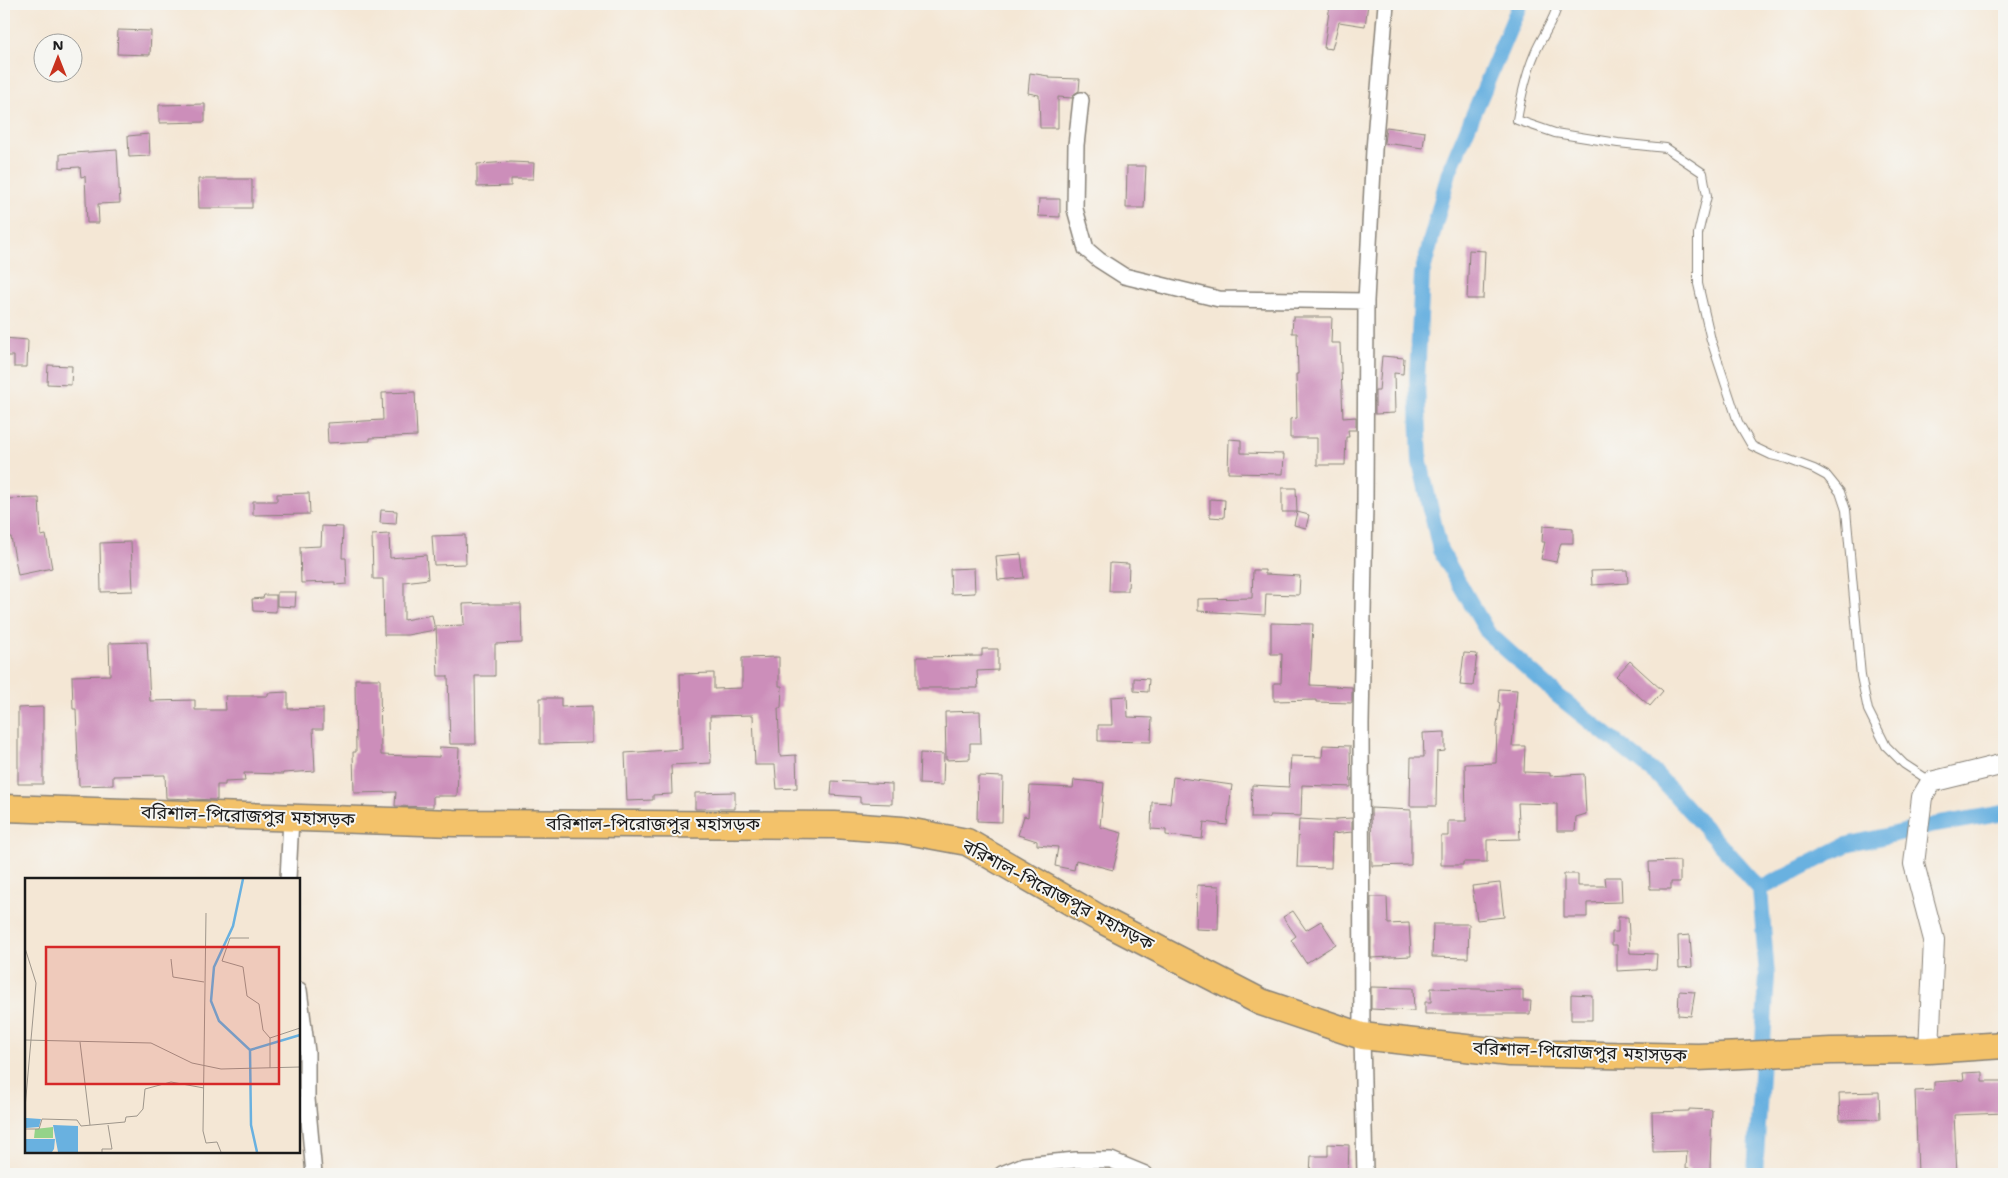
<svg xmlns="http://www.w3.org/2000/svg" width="2008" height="1178" viewBox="0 0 2008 1178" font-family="'Shantell Sans','Noto Sans Bengali',sans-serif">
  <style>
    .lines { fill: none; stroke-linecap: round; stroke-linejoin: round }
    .canal { stroke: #69b1e0; stroke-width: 16 }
    .building { fill: #cc8eba }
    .service-casing { stroke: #888278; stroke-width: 10 }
    .minor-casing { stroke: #888278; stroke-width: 18 }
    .tertiary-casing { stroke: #888278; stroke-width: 22 }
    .trunk-casing { stroke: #888278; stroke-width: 29 }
    .service { stroke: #fff; stroke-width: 8 }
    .minor { stroke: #fff; stroke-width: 15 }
    .tertiary { stroke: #fff; stroke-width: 20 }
    .trunk { stroke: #f3c26a; stroke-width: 26 }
    .labels { text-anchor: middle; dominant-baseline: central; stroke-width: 4; stroke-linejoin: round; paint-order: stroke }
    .street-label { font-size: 18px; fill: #1c1c1c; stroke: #f6f6f2 }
    .inset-river { fill: none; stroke: #69b1e0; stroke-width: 2.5 }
    .inset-road { fill: none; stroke: #9e968b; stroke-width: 1 }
    .view { fill: #d62828; fill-opacity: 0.15; stroke: #d62828; stroke-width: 2.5 }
    .inset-edge { fill: none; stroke: #1c1c1c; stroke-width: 2.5 }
  </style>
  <rect width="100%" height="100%" fill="#f6f6f2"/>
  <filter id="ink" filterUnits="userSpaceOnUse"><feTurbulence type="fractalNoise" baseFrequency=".02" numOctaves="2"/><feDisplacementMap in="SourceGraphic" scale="10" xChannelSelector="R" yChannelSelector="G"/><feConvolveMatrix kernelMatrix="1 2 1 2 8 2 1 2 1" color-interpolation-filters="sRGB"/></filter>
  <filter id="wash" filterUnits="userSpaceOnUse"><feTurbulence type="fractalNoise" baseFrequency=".0096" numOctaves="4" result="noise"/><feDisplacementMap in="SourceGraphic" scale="20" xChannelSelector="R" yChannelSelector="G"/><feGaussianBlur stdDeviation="1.12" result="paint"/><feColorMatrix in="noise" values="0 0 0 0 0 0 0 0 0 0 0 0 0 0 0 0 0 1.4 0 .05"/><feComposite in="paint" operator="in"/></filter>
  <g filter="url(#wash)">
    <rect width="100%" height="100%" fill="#f4e7d5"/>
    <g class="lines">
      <!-- canal -->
      <path class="canal" d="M1520 4 1449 172 1422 274 1417 380 1420 462 1440 550 1488 633 1558 696 1657 775 1760 889 1767 976 1755 1174
        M1760 889 1846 845 1935 825 2004 813"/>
    </g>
    <g id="blocks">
      <!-- building -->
      <path class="building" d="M1330 4H1368L1365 26 1339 22 1332 49 1324 48Z
        M118 30 151 31 150 55 117 54Z
        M1030 73 1048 76V78L1080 79 1079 91 1074 94 1072 98 1058 97V128H1040L1039 95 1028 93Z
        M205 104V122L159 123V105Z
        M1386 127 1425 132 1423 148 1384 143Z
        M149 134 150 156 129 157 128 136Z
        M117 150 120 203 98 204 99 223H87L85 176 81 177 80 167 60 168V154Z
        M511 162 534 163 533 179H511V186L477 187V164Z
        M1127 166H1146L1144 208H1126Z
        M198 179H252V208H199Z
        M1039 199H1060V217L1038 216Z
        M1469 250 1485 251 1483 299H1467Z
        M1293 317H1332L1331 343H1340L1343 418 1356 417V430H1348L1349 437H1346L1345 465H1317V438H1290V419L1297 418 1296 374H1298L1297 333H1292Z
        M4 338 28 340 27 367H14V356H4Z
        M1382 356 1404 358 1403 374 1394 373 1395 413 1375 414V391H1379Z
        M48 365 72 366 71 385 47 384Z
        M415 392 417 436 370 438V441L328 443 327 423 383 420 382 393Z
        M1229 439 1241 440V453L1284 454 1283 474 1228 473Z
        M1282 488H1296L1297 512H1282Z
        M309 493 310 514 253 515V501H277V494Z
        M39 498 41 536 46 535 52 568 18 575 11 537H4V499Z
        M1210 499 1225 500 1224 518 1210 517Z
        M381 510 397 511 396 524 380 523Z
        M1297 512 1309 515 1306 528 1294 525Z
        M322 526 343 527 342 558H346L347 584 335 585V582L301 583 300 547 321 546Z
        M1543 526 1573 528V543H1561L1556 562 1541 559 1545 542H1542Z
        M389 534 390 558 426 555 428 579 404 582V620L432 615 435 630 407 635H384L383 579H373L372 535Z
        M465 535 466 564 434 565 432 536Z
        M131 542 133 591 101 592 100 543Z
        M1021 554 1024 578 998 580 996 556Z
        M1110 563 1129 564 1128 591H1109Z
        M974 568 975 593 951 594 950 569Z
        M1253 570H1265V574L1300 576 1299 595 1266 594 1265 615 1198 611V599L1252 598Z
        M1627 570 1628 583 1592 585 1591 571Z
        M277 592H296L295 607 277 606Z
        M264 595H276V612L253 611 252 599 263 598Z
        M489 603V604H521L522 643 495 644V676H475L476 744H450L448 676H438L436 626 464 625 463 604Z
        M1271 623 1313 624 1310 685 1352 687V703L1316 702V700L1274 701V683H1281L1282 654H1271Z
        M147 642 150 701 195 700V710H226L225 696H268V693L288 692V709L323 708V729H313L315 771 283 773V774L244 773 245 781 225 782V785H217V800L166 798 165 775 113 776V785L79 786 76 709H73L72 676 110 675 109 643Z
        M982 649H998V670L977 671 978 688H917V657L982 656Z
        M1464 653 1477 654 1473 686 1460 685Z
        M779 657V686H782L781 708H778L780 756 796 755 797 788 777 789 775 765H755L753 715 710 716 711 763 671 765 672 794 653 795V800L627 801 625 753 682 749 680 674 714 673V689L742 688V658Z
        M1630 661 1663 691 1650 706 1616 676Z
        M1134 678 1149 679 1148 692 1134 691Z
        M355 679H380L381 755 439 757 440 747 459 748 457 796H433V807L395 806 396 792 354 793 353 752H356Z
        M1499 689 1517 690 1512 746H1525L1524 772 1550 773V776L1584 774 1586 814 1576 817 1575 831H1557V804L1518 803 1520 839 1487 840V862H1463V865H1441V836H1448V821H1466L1465 764 1496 763 1497 725 1500 703 1498 702Z
        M1127 696 1128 717 1152 718 1151 742 1098 741V725H1112L1111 697Z
        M540 698H561V707L592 706V743L540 744Z
        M43 707V784H18V708Z
        M980 711 981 743H970V759L946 760 945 712Z
        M1445 732V751L1437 752 1436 806H1410L1411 757H1424L1423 733Z
        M1323 745 1350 746 1351 787 1302 785 1301 816 1270 815V818H1251L1252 785 1289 787 1291 756 1322 757Z
        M920 753 944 754 943 785 919 784Z
        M978 776 1003 777 1002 822 977 821Z
        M1173 777 1232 785 1227 825 1204 822 1202 839 1166 835V830L1151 829 1152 802 1170 803Z
        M1074 780 1104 783 1100 827 1122 833 1113 870 1076 860 1074 870 1055 866 1058 847 1037 845V841L1018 835 1024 816 1028 817 1030 786 1073 788Z
        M832 781 892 784V804L860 803V797L831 795Z
        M735 792V809H695V793Z
        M1371 808 1411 810V865L1372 866Z
        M1352 818V832L1332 834 1331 868 1297 867 1299 819 1336 821V819Z
        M1680 861V882H1671V889H1650L1649 862Z
        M1564 874H1578V886H1606L1605 877H1621L1622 902 1587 903V917H1564Z
        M1500 883 1504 917 1477 920 1472 886Z
        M1197 885 1219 886 1218 930 1196 929Z
        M1371 897H1387L1388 924 1409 923 1411 956 1371 958Z
        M1293 911 1306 930 1321 921 1336 944 1306 963 1291 940 1296 936 1283 917Z
        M1618 917H1628L1630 953 1657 954 1656 969 1617 971V945H1612V932H1618Z
        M1433 924H1469L1468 958 1432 957Z
        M1690 935 1692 967 1679 968 1678 936Z
        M1371 987 1413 988 1414 1011 1371 1009Z
        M1431 988 1523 990V1001H1531L1530 1014H1425V1002H1431Z
        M1679 991 1695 992 1691 1016 1678 1015Z
        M1571 994 1592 995V1020H1571Z
        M1982 1072V1081H2004V1113L1954 1115 1957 1174H1918L1915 1091 1934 1090V1082L1964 1080 1963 1073Z
        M1879 1092 1880 1119 1840 1120 1839 1093Z
        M1689 1109 1712 1110 1710 1169H1705V1174H1689V1168H1686L1687 1151 1653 1152 1652 1112 1689 1111Z
        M1328 1144 1349 1145 1348 1174H1310L1311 1156H1328Z"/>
    </g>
  </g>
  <g filter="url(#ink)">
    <use href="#blocks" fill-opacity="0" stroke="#888278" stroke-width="1"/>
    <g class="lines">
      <!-- service casing -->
      <g class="service-casing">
        <path id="service" d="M1558 4C1554 21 1542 36 1535 53 1526 74 1521 97 1517 120L1555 133 1618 143 1666 148 1703 173 1707 196 1698 234V284L1711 340 1738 422 1752 446 1771 455 1787 459 1814 469 1827 476 1840 492 1846 510 1861 676 1868 710 1886 746 1904 764 1930 781"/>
      </g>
      <!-- minor casing -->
      <g class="minor-casing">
        <path id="minor" d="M1081 100 1076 145 1075 209 1086 249 1099 260 1124 276 1219 299 1366 301
          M288 879 291 818
          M299 990 307 1052V1099L314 1174
          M1002 1174 1024 1165 1076 1160H1111L1145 1174
          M1365 1174 1362 1036 1361 724 1365 503 1366 301 1374 150 1386 4"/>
      </g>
      <!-- tertiary casing -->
      <g class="tertiary-casing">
        <path id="tertiary" d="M1929 1050 1934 940 1914 864 1922 797 1931 782 2004 764"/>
      </g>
      <!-- trunk casing -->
      <g class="trunk-casing">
        <path id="trunk" d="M4 808 453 823 835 825 902 830 967 842 1104 921 1261 1002 1362 1036 1509 1053 1698 1057 1831 1051 1929 1050 2004 1045"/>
      </g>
      <!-- service -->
      <use href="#service" class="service"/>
      <!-- minor -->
      <use href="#minor" class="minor"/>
      <!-- tertiary -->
      <use href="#tertiary" class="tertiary"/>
      <!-- trunk -->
      <use href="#trunk" class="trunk"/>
    </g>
  </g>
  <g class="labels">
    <!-- street labels -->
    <g class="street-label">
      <text transform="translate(248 816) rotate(2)">বরিশাল-পিরোজপুর মহাসড়ক</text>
      <text x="653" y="824">বরিশাল-পিরোজপুর মহাসড়ক</text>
      <text transform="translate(1058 895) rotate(28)">বরিশাল-পিরোজপুর মহাসড়ক</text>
      <text transform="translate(1580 1052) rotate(2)">বরিশাল-পিরোজপুর মহাসড়ক</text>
    </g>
  </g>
  <!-- overview -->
  <g transform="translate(25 878)">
    <rect width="275" height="275" fill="#f4e7d5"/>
    <path d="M28 249V260H9L10 251Z" fill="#95d389"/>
    <path d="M1 240 16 241 14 249 1 250ZM28 247 53 248V274H33ZM0 261H30L29 271 27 274H0Z" fill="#69b1e0"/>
    <path class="inset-river" d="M218 1 208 48 189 89 186 123 194 143 225 172 226 247 232 274M225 172 275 157"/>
    <path class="inset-road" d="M181 35 178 253 181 265 192 264 196 274M224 60H205L197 83 218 89 222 118 234 126 238 152 245 160M0 70 11 105 0 230M146 81 148 99 179 104M0 162 126 165 167 185 196 191 275 189M55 164 65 247M245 190V160L275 150M0 251H14L17 241 52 242 56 248 100 244 101 239 112 238 118 231 120 211 146 204 179 210M77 274V271H87L83 247"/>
    <path class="view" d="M21 69H254V206H21Z"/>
    <rect width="275" height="275" class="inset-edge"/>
  </g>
  <!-- margin -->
  <rect width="2008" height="1178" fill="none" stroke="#f6f6f2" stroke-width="20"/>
  <!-- north arrow -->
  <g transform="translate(58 58)"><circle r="24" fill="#f6f6f2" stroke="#9f9f9c"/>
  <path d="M0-4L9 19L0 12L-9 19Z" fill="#c8321e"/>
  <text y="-8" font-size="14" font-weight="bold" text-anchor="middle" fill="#1c1c1c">N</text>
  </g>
</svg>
